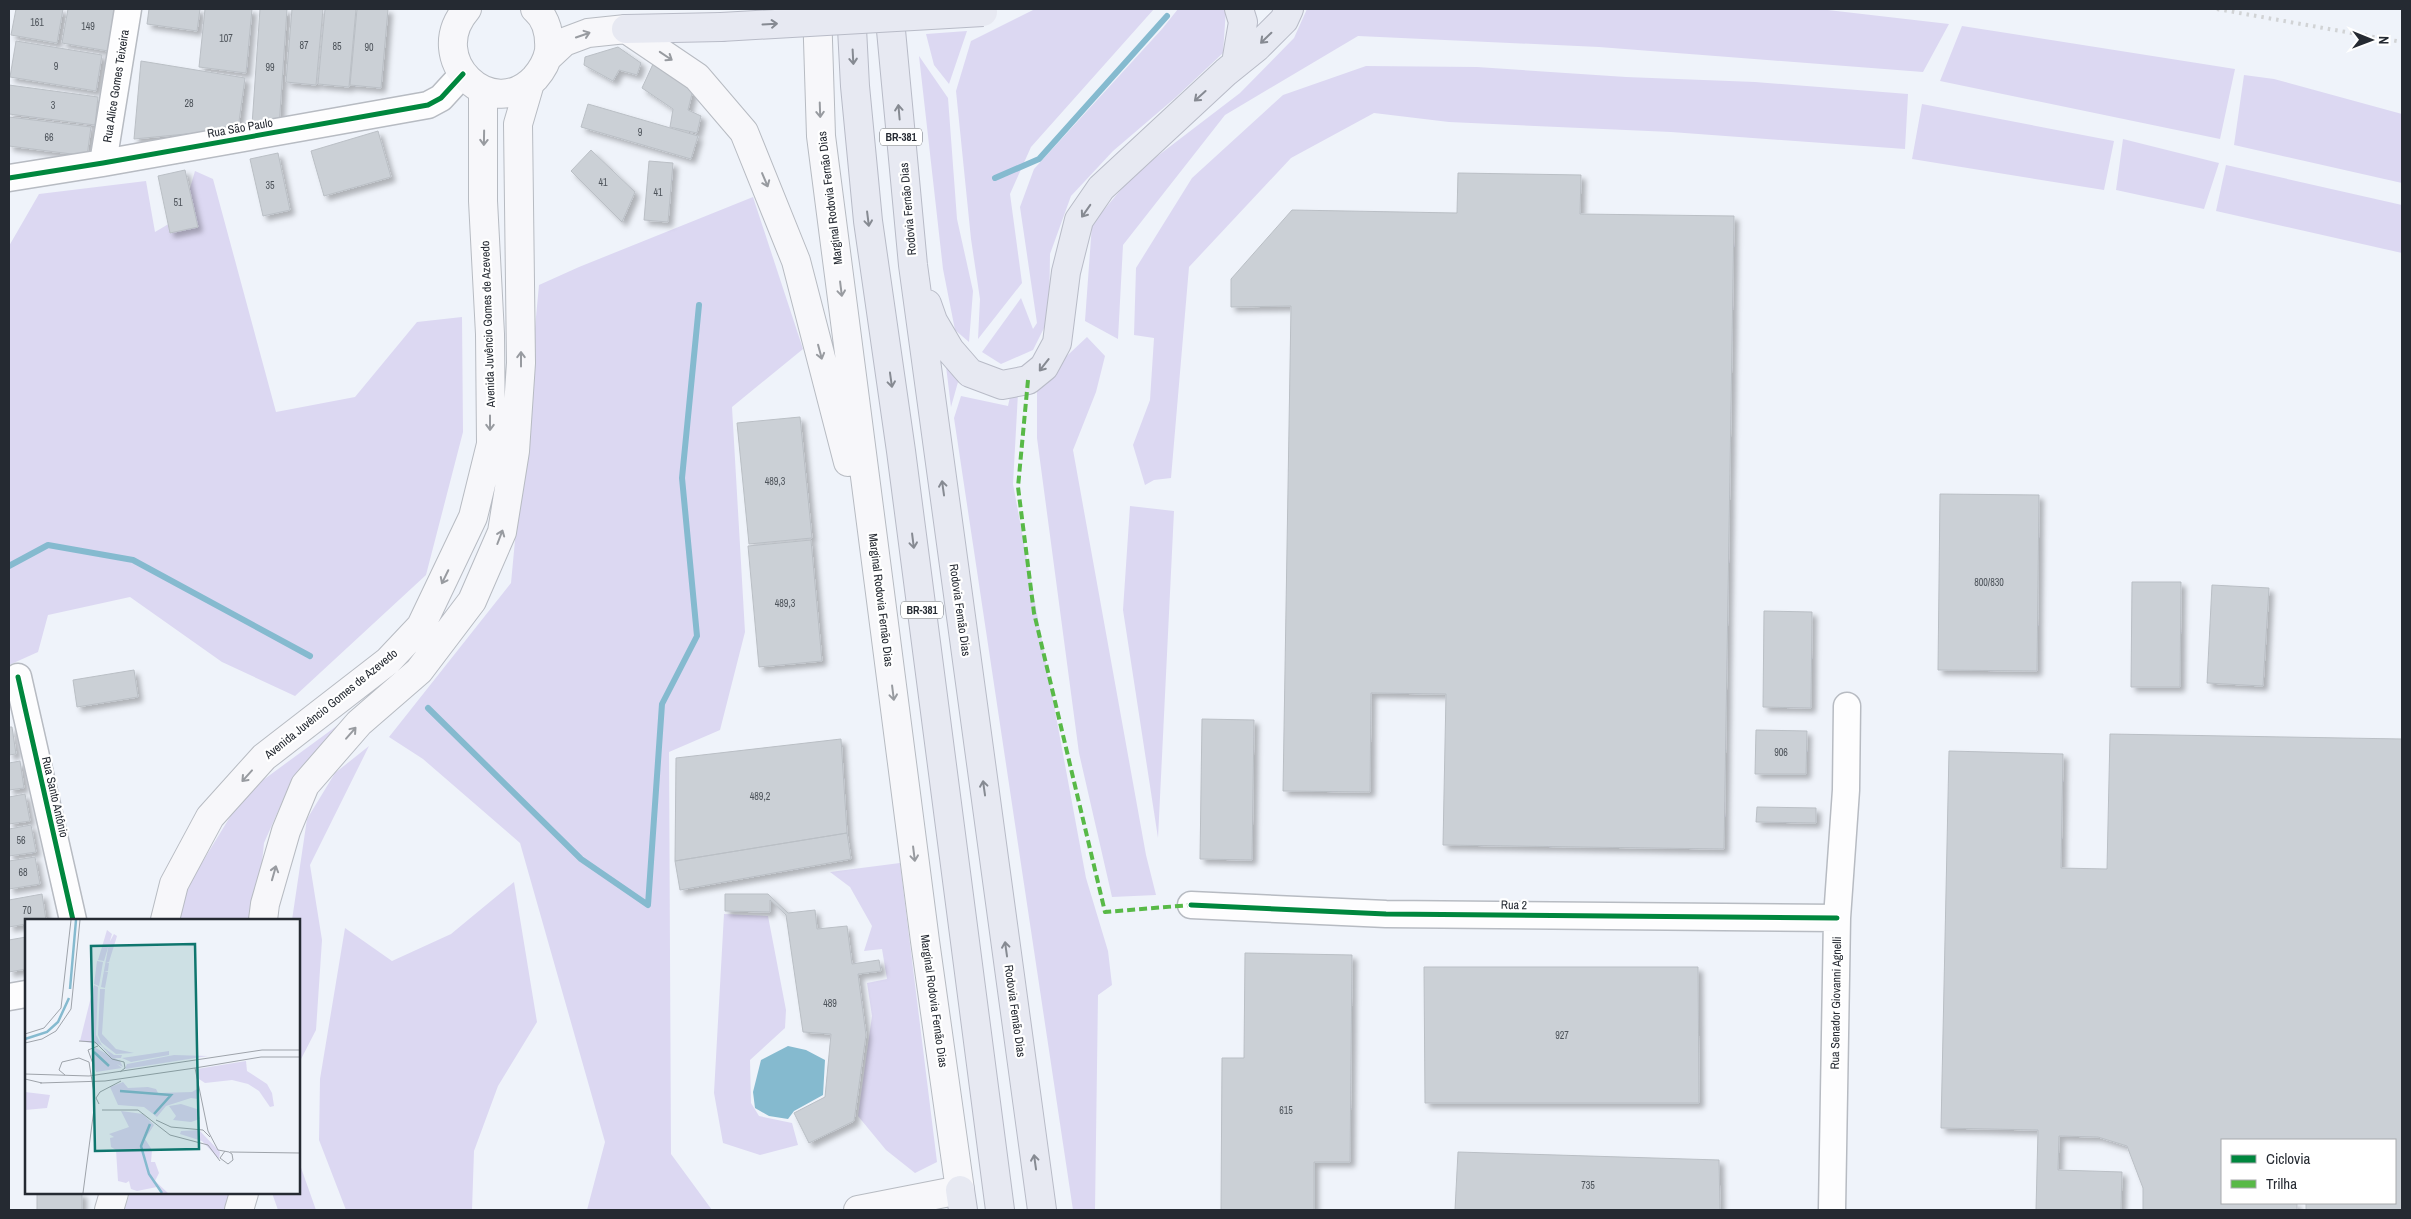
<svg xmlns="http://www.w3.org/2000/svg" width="2411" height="1219" viewBox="0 0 2411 1219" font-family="'Archivo Narrow',sans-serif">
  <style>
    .green { fill: #dcd8f2 }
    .water { fill: #85bacf }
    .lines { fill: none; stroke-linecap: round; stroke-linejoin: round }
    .stream { stroke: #85bacf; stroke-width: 6 }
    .building { fill: #cbd0d6; stroke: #babfc5; filter: url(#shadow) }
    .street-casing { stroke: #b7bbc2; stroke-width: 29 }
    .secondary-casing { stroke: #b7bbc2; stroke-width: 30 }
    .highway-casing { stroke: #b8bbc7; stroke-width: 30 }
    .street { stroke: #fdfdfe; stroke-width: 26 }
    .secondary { stroke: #f7f7fa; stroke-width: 28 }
    .highway { stroke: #e7e9f2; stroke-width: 28 }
    .rail { stroke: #d1d3d5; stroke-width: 4; stroke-dasharray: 2.5 5; stroke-linecap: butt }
    .highway-bridge-casing { stroke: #b8bbc7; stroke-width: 30; stroke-linecap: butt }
    .highway-bridge { stroke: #e7e9f2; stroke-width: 28 }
    .quiet { stroke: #58b947; stroke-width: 4; stroke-dasharray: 8 4; stroke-linecap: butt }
    .cycleway-casing { stroke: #fff; stroke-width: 8 }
    .cycleway { stroke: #00873e; stroke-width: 5 }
    .oneway { stroke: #868a92 }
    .oneway2 { stroke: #989ba0 }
    .labels { text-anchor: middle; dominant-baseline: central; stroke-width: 4.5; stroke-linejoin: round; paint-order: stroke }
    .number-label { font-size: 10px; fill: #4e545b }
    .shield { fill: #fff; stroke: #666a70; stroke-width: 1 }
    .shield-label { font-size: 11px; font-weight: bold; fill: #252a32 }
    .street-label { font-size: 12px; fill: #252a32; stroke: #fff }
    .inset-river { fill: none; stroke: #85bacf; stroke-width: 2.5 }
    .inset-road { fill: none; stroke: #9ea3aa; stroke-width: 1 }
    .view { fill: #0f766e; fill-opacity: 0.15; stroke: #0f766e; stroke-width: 2.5 }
    .inset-edge { fill: none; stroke: #252a32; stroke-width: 2.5 }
  </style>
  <defs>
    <filter id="shadow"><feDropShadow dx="4.5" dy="4.5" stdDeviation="2.5" flood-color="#0004"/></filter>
  </defs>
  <rect width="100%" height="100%" fill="#eff3fa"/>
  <!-- green -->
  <path class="green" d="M1035 9H1154L1031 147 1010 194 1022 283 978 339 980 299 971 239 956 91 971 41Z
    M1178 9H1226L1223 53 1175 98 1113 151 1071 196 1050 254 1049 318 1033 350 1001 364 982 352 1021 298 1033 329 1037 323 1020 207 1034 169 1162 29Z
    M1307 9H1819L1949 24 1923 72 1599 47 1358 36 1225 115 1123 245 1118 339 1085 321 1092 224 1134 174 1240 93 1294 38Z
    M1962 26 2235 69 2220 139 1940 81Z
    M967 31 949 84 934 65 926 34Z
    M919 56 948 98 957 219 973 291 969 342 955 330 943 269Z
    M1366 66 1477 67 1626 77 1755 82 1908 94 1905 149 1671 132 1449 122 1374 113 1291 158 1189 267 1171 478 1154 480 1145 485 1133 445 1150 400 1154 338 1134 335 1136 268 1192 178 1283 95Z
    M2244 75 2274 79 2402 114V183L2234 145Z
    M1922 104 2114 141 2104 190 1912 159Z
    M2123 139 2219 163 2204 209 2116 190Z
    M2226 165 2402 205V253L2216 211Z
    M195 171 213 179 276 412 355 397 417 322 462 317 463 432 426 575 295 696 222 662 130 597 48 615 38 652 9 665V246L39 194 146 181 155 232 182 216Z
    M753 197 803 349 732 407 745 632 720 730 669 752 671 1154 712 1210H587L605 1142 520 843 423 759 389 737 511 583 539 285 579 267Z
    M1087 337 1105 356 1096 392 1073 450 1146 855 1156 895 1112 897 1079 753 1037 438V384Z
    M945 358 1018 393 1013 484 1086 878 1108 951 1112 985 1098 995 1095 1210H1073L954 418 961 396 1008 406 1010 397 958 382 951 407Z
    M1130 506 1174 511 1158 838 1123 610Z
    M353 714 319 749 283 800 264 843 256 920H177L184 892 244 794Z
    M369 746 310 865 322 940 316 1030 299 1063V920H292L307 819 335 773Z
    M900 863 937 1162 915 1173 886 1150 858 1116 872 1016 867 983 887 979 882 949 864 951 872 926 850 887 830 872Z
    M514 882 537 1022 498 1086 474 1151 472 1210H346L319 1140 320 1079 345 928 392 961 451 934Z
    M724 914 768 916 786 1010 785 1028 750 1060 751 1103 759 1116 792 1123 798 1145 760 1155 723 1143 714 1093Z
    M299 1162 316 1210H278L272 1193H299Z
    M130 1193H231L228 1210H124Z"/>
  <!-- water -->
  <path class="water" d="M788 1046 806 1050 825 1060 823 1095 794 1111 788 1119 769 1116 755 1108 753 1092 761 1060Z"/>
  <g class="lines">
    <!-- stream -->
    <path class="stream" d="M995 178 1039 159 1167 16
      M9 566 48 545 133 560 310 656
      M428 708 581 859 648 905 662 704 697 636 682 478 699 305"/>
  </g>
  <!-- building -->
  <path class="building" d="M16 9H63L57 43 11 35Z
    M68 9H115L108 51 62 43Z
    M149 9H200L197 31 147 24Z
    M205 9H252L246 73 199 67Z
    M260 9H287L279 127 252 125Z
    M292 9H323L316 85 286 82Z
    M325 9H356L349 87 318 84Z
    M357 9H388L381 88 350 85Z
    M16 41 102 55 96 91 10 77Z
    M618 47 641 63 637 75 619 70 613 81 584 65 585 57Z
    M141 61 245 78 238 129 134 139Z
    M653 64 693 90 688 110 701 116 697 133 670 127 673 109 642 88Z
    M9 85 98 97 95 125 9 114Z
    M588 104 698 136 691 159 581 127Z
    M9 117 91 127 87 156 9 146Z
    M378 131 391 177 324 196 311 151Z
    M591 150 635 192 622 222 571 171Z
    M278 153 290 210 263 216 250 159Z
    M649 161 673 163 668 222 644 220Z
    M185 170 198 227 170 233 158 176Z
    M1458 173 1581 175 1580 214 1734 216 1724 849 1443 845 1446 694 1371 693 1370 792 1283 791 1291 306 1231 307V279L1292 210 1457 213Z
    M800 417 812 538 749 544 737 423Z
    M1940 494 2039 495 2037 671 1938 670Z
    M811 540 822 661 759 667 748 546Z
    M2132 582H2181L2180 687H2131Z
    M2212 585 2269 588 2263 686 2207 683Z
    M1764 611 1812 612 1811 708 1763 707Z
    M134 670 138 697 77 707 73 680Z
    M1202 719 1254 720 1252 860 1200 859Z
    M9 727H12L16 754 9 755Z
    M1756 730 1807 731 1806 774H1755Z
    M2110 734 2402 739V1210H2306V1203H2395V1140H2222V1203H2297V1210H2143V1188L2127 1146 2098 1137 2059 1136 2058 1170 2122 1172 2121 1210H2036L2038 1130 1941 1128 1949 751 2063 754 2061 868 2107 869Z
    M841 739 847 833 675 861 676 758Z
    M20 761 24 788 9 790V763Z
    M25 794 30 821 9 824V797Z
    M1757 807 1816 808V823L1756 822Z
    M31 825 36 852 9 856V829Z
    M847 833 851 859 680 890 675 861Z
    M35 857 40 884 9 889V861Z
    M42 894 46 920H26V924L9 927V900Z
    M725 894H768L788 913 815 910 817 929 847 926 852 964 879 960 881 971 858 974 866 1035 854 1121 809 1143 794 1113 825 1097 831 1034 803 1032 786 915 770 900V912L725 911Z
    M26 937V969L9 972V940Z
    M1245 953 1352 955 1350 1162H1314V1210H1221L1222 1058H1244Z
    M1424 967H1698L1699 1103H1425Z
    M1458 1152 1719 1160 1720 1210H1455Z
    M37 1193H82V1210H37Z"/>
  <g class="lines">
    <!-- street casing -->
    <g class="street-casing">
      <path id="street" d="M103 163 128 9
        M9 178 103 163 428 105 441 98 463 74
        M18 677 73 920
        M1191 905 1386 914 1837 918
        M9 997 26 994
        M1832 1210 1837 918 1846 790 1847 706"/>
    </g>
    <!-- secondary casing -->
    <g class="secondary-casing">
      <path id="secondary" d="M467 9C423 59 492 124 535 78 542 70 547 61 549 51 550 36 547 19 535 9
        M817 9 821 136 925 941 960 1190 858 1210
        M548 57 564 42 588 33 626 29 697 77 744 132 796 261 848 462
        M165 920 174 884 210 817 264 757 388 661 421 626 473 517 491 444 490 334 483 201V90
        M263 920 265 904 286 831 305 785 359 723 419 671 472 601 502 532 515 451 521 363 518 124 530 83
        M109 1210 114 1193
        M239 1210 244 1193"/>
    </g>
    <!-- highway casing -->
    <g class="highway-casing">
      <path id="highway" d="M851 9 855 86 868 221 901 451 1000 1210
        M889 9 913 265 1042 1210
        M626 29 721 27
        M1236 63 1243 22 1239 9
        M927 304 933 321 950 350 970 373 1002 385 1028 380 1044 367 1057 343 1066 272 1079 220 1101 188 1226 72 1257 47 1284 20 1289 9
        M960 1190 963 1210"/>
    </g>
    <!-- street -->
    <use href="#street" class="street"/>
    <!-- secondary -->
    <use href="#secondary" class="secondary"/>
    <!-- highway -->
    <use href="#highway" class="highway"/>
    <!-- rail -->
    <path class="rail" d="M2217 9 2402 42"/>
    <!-- highway-bridge casing -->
    <g class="highway-bridge-casing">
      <path id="highway-bridge" d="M721 27 983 12"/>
    </g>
    <!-- highway-bridge -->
    <use href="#highway-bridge" class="highway-bridge"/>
    <!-- quiet -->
    <path class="quiet" d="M1028 380 1018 487 1034 613 1105 912 1191 905"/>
    <!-- cycleway casing -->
    <g class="cycleway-casing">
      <path id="cycleway" d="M9 178 103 163 428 105 441 98 463 74
        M18 677 73 920
        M1191 905 1386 914 1837 918"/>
    </g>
    <!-- cycleway -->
    <use href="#cycleway" class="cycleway"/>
  </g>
  <!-- one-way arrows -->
  <defs><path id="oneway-shaft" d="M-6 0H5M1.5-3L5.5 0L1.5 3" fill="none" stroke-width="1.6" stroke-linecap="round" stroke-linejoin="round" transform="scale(1.25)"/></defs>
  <g class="oneway">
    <use href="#oneway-shaft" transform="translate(770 24) rotate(-3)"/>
    <use href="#oneway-shaft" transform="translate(1266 38) rotate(136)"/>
    <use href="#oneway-shaft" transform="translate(853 57) rotate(87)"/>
    <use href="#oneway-shaft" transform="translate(1200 96) rotate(138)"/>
    <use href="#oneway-shaft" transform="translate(899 112) rotate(-95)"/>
    <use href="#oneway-shaft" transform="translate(1086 211) rotate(125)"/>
    <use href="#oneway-shaft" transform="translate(868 219) rotate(83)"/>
    <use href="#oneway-shaft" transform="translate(1044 365) rotate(128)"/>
    <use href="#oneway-shaft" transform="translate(891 380) rotate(82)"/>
    <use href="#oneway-shaft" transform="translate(943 488) rotate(-98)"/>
    <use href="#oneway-shaft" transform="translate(913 541) rotate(83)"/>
    <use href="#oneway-shaft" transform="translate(984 788) rotate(-98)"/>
    <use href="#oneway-shaft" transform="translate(1006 949) rotate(-98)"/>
    <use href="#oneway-shaft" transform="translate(1035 1162) rotate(-98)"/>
  </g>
  <g class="oneway2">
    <use href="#oneway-shaft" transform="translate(583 35) rotate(-19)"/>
    <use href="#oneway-shaft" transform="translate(666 56) rotate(34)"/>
    <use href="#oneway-shaft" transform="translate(820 110) rotate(88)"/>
    <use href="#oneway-shaft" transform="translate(484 138) rotate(91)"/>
    <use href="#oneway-shaft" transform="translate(765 180) rotate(67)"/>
    <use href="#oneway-shaft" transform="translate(841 289) rotate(83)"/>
    <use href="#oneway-shaft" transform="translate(820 352) rotate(75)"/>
    <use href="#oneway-shaft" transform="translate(521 359) rotate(-90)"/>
    <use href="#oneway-shaft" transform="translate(490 423) rotate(90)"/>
    <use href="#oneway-shaft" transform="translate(500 537) rotate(-69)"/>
    <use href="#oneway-shaft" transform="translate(445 577) rotate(116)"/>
    <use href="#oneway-shaft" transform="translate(893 693) rotate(83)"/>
    <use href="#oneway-shaft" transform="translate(351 733) rotate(-49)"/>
    <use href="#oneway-shaft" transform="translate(247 776) rotate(132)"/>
    <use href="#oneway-shaft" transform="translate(914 854) rotate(83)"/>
    <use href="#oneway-shaft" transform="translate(274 873) rotate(-74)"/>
  </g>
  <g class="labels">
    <!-- number labels -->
    <g class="number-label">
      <text x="37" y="22">161</text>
      <text x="88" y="26">149</text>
      <text x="226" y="38">107</text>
      <text x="304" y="45">87</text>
      <text x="337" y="46">85</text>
      <text x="369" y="47">90</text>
      <text x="56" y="66">9</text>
      <text x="270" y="67">99</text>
      <text x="189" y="103">28</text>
      <text x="53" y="105">3</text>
      <text x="640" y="132">9</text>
      <text x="49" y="137">66</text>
      <text x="603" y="182">41</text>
      <text x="270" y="185">35</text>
      <text x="658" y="192">41</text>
      <text x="178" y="202">51</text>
      <text x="775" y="481">489,3</text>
      <text x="1989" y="582">800/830</text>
      <text x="785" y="603">489,3</text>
      <text x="1781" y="752">906</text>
      <text x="760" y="796">489,2</text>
      <text x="21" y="840">56</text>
      <text x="23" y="872">68</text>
      <text x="27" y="910">70</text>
      <text x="830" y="1003">489</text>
      <text x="1562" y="1035">927</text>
      <text x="1286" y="1110">615</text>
      <text x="1588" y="1185">735</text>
    </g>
    <!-- shield labels -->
    <g class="shield">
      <rect x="880" y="128.5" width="42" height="17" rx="4"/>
      <rect x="901" y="601.5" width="42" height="17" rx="4"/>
    </g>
    <g class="shield-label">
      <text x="901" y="137">BR-381</text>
      <text x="922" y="610">BR-381</text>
    </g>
    <!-- street labels -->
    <g class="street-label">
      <text transform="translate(116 86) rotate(-81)">Rua Alice Gomes Teixeira</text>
      <text transform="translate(240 128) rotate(-10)">Rua São Paulo</text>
      <text transform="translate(830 198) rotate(-97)">Marginal Rodovia Fernão Dias</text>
      <text transform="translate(908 209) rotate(-95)">Rodovia Fernão Dias</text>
      <text transform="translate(488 324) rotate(-92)">Avenida Juvêncio Gomes de Azevedo</text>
      <text transform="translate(881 600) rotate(83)">Marginal Rodovia Fernão Dias</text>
      <text transform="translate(960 610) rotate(82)">Rodovia Fernão Dias</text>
      <text transform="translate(331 704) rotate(-39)">Avenida Juvêncio Gomes de Azevedo</text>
      <text transform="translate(55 797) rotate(77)">Rua Santo Antônio</text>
      <text transform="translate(1514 905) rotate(1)">Rua 2</text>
      <text transform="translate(934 1001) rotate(82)">Marginal Rodovia Fernão Dias</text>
      <text transform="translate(1836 1003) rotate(-89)">Rua Senador Giovanni Agnelli</text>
      <text transform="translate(1015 1011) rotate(82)">Rodovia Fernão Dias</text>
    </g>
  </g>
  <!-- overview -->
  <g transform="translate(25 919)">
    <rect width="275" height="275" fill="#eff3fa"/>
    <path d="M82 11 87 15 79 42 73 41ZM89 15 92 17 84 43H81L84 44 83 52H79L83 53 80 69 76 68 84 24ZM72 42 78 43 74 67 69 65ZM69 66 73 68 71 116 78 128 89 136H97L96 139H87L76 126 55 122ZM75 70H80L77 115 91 130 109 134 91 135 76 123 73 116ZM69 128 95 142 98 148 92 145 97 149 71 153 66 137ZM144 132V136L106 143 97 139ZM149 136 183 137 100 150 102 145ZM221 142 222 152 242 165 247 174 249 187 245 188 234 172 223 165 207 161 180 164 174 160 172 150ZM98 163 103 169 123 168 131 170 133 174 167 173 172 170 173 180 166 179 141 187 132 198 119 188 93 186 85 168ZM0 173 25 176 22 189 0 191ZM156 185 172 190 175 200 166 203 148 201 151 197 144 187ZM96 192 118 195 129 206 120 220 127 231 126 243H130L134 254 130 262 143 274H136L132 268 112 272 106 270 104 262 101 264 93 262 91 231 86 228 85 219 89 218 84 215 104 208ZM174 211 195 233 194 240 177 222 155 215 156 212Z" fill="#dcd8f2"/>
    <path class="inset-river" d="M45 70 51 1M0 120 22 113 33 103 44 79M69 133 84 147M95 172 146 176 129 195M125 205 116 227 124 255 137 274"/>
    <path class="inset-road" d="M0 115 19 109 36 89 46 1M54 122 70 123 87 140 99 143 100 149 95 153M0 124 17 120 31 112 46 90 55 1M68 145 63 131 73 127M170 149 236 138H275M0 155 64 157 237 131H275M40 156 34 151 37 143 54 139 64 143 69 174M0 160 17 164M15 164 80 162 170 149 183 212 193 231 204 233 207 235 208 241 203 245 195 239 200 232M74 185 71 179 75 173 96 162M77 191H113L145 216 183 226 195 242M131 201 146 208 178 211 185 218M205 233 275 234M58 274 69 190"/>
    <path class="view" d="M170 25 174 230 70 232 66 27Z"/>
    <rect width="275" height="275" class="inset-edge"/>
  </g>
  <!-- border -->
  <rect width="2411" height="1219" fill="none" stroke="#252a32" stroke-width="20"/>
  <!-- legend -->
  <rect x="2221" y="1139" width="175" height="65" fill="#ffffff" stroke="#a8aaad"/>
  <rect x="2231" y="1155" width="25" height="8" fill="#00873e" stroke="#a8aaad"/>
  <text x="2266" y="1164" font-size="15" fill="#252a32">Ciclovia</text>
  <rect x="2231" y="1180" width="25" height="8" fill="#58b947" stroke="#a8aaad"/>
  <text x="2266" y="1189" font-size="15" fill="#252a32">Trilha</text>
  <!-- north arrow -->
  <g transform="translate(2371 40) rotate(91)" stroke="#ffffff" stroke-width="4" paint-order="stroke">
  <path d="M0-4L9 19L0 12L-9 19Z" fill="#252a32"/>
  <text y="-8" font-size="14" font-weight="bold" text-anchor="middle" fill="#252a32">N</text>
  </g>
</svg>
